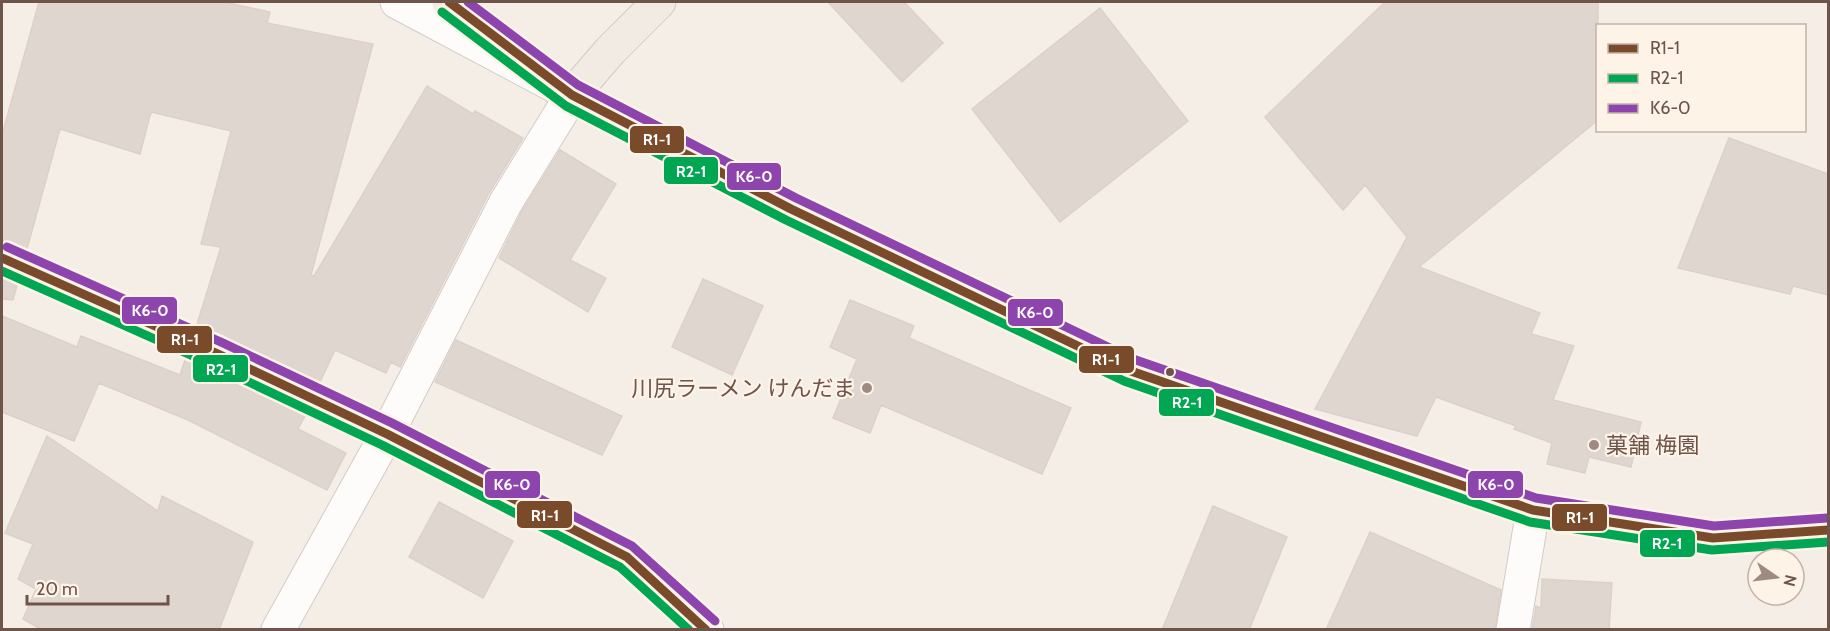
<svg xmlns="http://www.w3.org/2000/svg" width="1830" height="631" viewBox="0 0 1830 631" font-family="Cabin,'Noto Sans JP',sans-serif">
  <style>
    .building { fill: #e0d6d0; stroke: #dcd1ca; stroke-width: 1.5 }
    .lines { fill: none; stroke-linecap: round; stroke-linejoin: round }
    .street-casing { stroke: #d3cbc6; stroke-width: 35 }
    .primary-casing { stroke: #d3c9c5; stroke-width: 35 }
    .street { stroke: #fdfcfb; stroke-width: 33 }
    .primary { stroke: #f1ebe4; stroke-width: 33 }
    .bus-1-casing { stroke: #fdf3e7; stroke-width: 14 }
    .bus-2-casing { stroke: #fdf3e7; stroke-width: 14 }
    .bus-3-casing { stroke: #fdf3e7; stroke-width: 14 }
    .bus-1 { stroke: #7a4b2a; stroke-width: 9 }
    .bus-2 { stroke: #00a651; stroke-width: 9 }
    .bus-3 { stroke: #8e44ad; stroke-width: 9 }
    .bus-dot { fill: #6f544b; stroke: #fdf3e7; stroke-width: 2 }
    .poi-dot { fill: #9e8a82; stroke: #fdf3e7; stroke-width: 2 }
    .labels { text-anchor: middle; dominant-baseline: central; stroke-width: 4.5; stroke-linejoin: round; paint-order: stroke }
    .poi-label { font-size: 22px; fill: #6f544b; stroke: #fdf3e7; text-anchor: end }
    .line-badge { stroke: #fdf3e7; stroke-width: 2 }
    .badge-label { font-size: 16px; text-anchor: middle; font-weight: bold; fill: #fff }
  </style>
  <rect width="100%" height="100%" fill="#f4eee7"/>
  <!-- building -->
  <path class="building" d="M39 2H224L270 12 267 23 373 44 311 275 314 276 427 86 473 114 475 111 523 138 489 193 400 367 391 362 386 373 335 350 320 382 197 324 221 247 201 244 231 131 151 112 140 154 60 129 27 249 2 240V135Z
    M828 2H904L943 43 902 82Z
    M1385 2H1598V120L1419 267 1540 313 1531 334 1574 346 1553 400 1641 422 1631 467 1589 457 1585 473 1547 464 1552 443 1514 429 1516 426 1436 397 1417 436 1315 409 1407 237 1365 185 1343 210 1265 117Z
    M1100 8 1188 121 1060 222 972 109Z
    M1729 138 1828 174V295L1793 286 1790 294 1678 268Z
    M560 150 616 184 570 260 606 278 588 312 499 258 522 211Z
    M2 278 17 285 13 300 2 299Z
    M703 279 763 306 732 375 672 347Z
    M850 300 914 326 909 338 1071 408 1042 474 881 405 870 433 833 418 857 359 830 347Z
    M2 316 77 347 81 336 180 375 185 360 305 416 298 429 346 453 327 490 188 420 99 383 74 441 2 412Z
    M456 340 622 416 602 455 435 382Z
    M47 436 158 511 162 496 253 542 219 630H42L23 619 36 589 18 579 33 544 5 533Z
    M439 502 513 541 483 598 409 557Z
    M1213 506 1287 537 1249 630H1162Z
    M1370 532 1501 590 1495 630H1326Z
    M1542 579 1612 583 1609 630H1532L1536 606 1541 608Z"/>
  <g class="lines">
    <!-- street casing -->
    <g class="street-casing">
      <path id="street" d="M2 258 218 354 387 434 627 557 707 630
        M278 630 387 434 506 202 572 95 397 2
        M1513 630 1533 510"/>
    </g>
    <!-- primary casing -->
    <g class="primary-casing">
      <path id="primary" d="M449 2 572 95 791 209 1128 370 1533 510 1713 538 1828 530
        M572 95 610 51 659 2"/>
    </g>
    <!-- street -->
    <use href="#street" class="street"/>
    <!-- primary -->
    <use href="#primary" class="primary"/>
    <!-- bus-1 casing -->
    <g class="bus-1-casing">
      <path id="bus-1" d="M449 2 572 95 791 209 1128 370 1533 510 1713 538 1828 530
        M2 258 218 354 387 434 627 557 706 630"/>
    </g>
    <!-- bus-2 casing -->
    <g class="bus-2-casing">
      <path id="bus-2" d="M442 12 566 106 786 220 1124 381 1530 522 1712 550 1828 542
        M2 271 213 365 382 445 620 567 689 630"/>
    </g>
    <!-- bus-3 casing -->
    <g class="bus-3-casing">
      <path id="bus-3" d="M468 2 578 85 796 198 1133 359 1536 498 1714 526 1827 518
        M7 247 223 343 392 423 632 546 715 621"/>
    </g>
    <!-- bus-1 -->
    <use href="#bus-1" class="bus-1"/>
    <!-- bus-2 -->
    <use href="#bus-2" class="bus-2"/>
    <!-- bus-3 -->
    <use href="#bus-3" class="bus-3"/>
  </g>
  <!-- markers -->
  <circle class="bus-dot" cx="1170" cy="372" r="5"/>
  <g class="poi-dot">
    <circle cx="867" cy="388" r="6"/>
    <circle cx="1594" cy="445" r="6"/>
  </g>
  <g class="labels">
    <!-- poi labels -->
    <g class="poi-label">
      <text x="855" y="388">川尻ラーメン けんだま</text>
      <text x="1606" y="445" text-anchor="start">菓舗 梅園</text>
    </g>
  </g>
  <g class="line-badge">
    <rect x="629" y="125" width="56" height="29" rx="6" fill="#7a4b2a"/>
    <rect x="663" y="156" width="56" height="29" rx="6" fill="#00a651"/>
    <rect x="726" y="162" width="56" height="29" rx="6" fill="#8e44ad"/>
    <rect x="121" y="296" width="57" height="29" rx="6" fill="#8e44ad"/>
    <rect x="1007" y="298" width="57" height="29" rx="6" fill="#8e44ad"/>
    <rect x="156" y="325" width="57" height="29" rx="6" fill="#7a4b2a"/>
    <rect x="1078" y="345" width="57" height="29" rx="6" fill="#7a4b2a"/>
    <rect x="192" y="354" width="57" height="29" rx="6" fill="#00a651"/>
    <rect x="1158" y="388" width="57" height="29" rx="6" fill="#00a651"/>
    <rect x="1467" y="470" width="57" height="29" rx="6" fill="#8e44ad"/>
    <rect x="484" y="470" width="57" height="29" rx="6" fill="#8e44ad"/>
    <rect x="516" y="500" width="57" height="29" rx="6" fill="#7a4b2a"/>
    <rect x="1551" y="503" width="57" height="29" rx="6" fill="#7a4b2a"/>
    <rect x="1639" y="529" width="57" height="29" rx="6" fill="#00a651"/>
  </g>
  <g class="badge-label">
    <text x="657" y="145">R1-1</text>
    <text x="691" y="177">R2-1</text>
    <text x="754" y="182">K6-0</text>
    <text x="150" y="316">K6-0</text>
    <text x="1035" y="318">K6-0</text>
    <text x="185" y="345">R1-1</text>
    <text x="1106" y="365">R1-1</text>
    <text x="221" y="375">R2-1</text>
    <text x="1187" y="408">R2-1</text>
    <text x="1496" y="490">K6-0</text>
    <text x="512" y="490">K6-0</text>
    <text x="545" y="521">R1-1</text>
    <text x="1580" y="523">R1-1</text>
    <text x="1667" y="549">R2-1</text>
  </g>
  <!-- border -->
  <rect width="1830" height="631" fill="none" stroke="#6f544b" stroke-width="6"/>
  <!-- legend -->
  <rect x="1596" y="24" width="210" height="108" fill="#fdf3e7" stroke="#c4b3a9" stroke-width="1.5"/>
  <rect x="1608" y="44" width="30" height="9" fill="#7a4b2a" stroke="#c4b3a9" stroke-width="1.5"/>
  <text x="1650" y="54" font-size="18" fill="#6f544b">R1-1</text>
  <rect x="1608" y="74" width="30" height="9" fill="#00a651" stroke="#c4b3a9" stroke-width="1.5"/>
  <text x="1650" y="84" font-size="18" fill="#6f544b">R2-1</text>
  <rect x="1608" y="104" width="30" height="9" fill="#8e44ad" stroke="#c4b3a9" stroke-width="1.5"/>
  <text x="1650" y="114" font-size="18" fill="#6f544b">K6-0</text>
  <!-- north arrow -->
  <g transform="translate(1776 577) rotate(104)"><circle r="28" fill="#fdf3e7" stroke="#c4b3a9" stroke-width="1.5"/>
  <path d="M0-4.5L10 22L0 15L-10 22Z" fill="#9e8a82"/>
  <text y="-9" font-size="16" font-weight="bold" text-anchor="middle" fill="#6f544b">N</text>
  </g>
  <!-- scale -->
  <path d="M27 595v9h141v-9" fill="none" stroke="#6f544b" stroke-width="3"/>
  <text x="36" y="595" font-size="18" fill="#6f544b" stroke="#fdf3e7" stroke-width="4.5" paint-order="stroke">20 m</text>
</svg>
